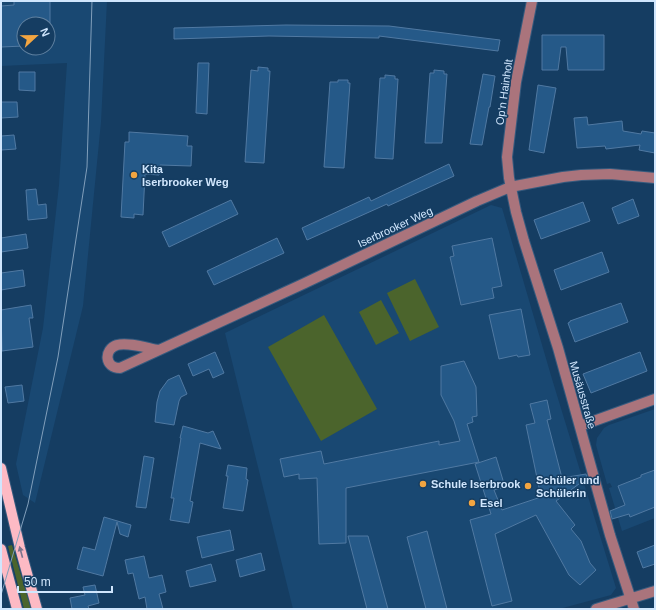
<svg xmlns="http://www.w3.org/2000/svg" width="656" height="610" viewBox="0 0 656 610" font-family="Arial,sans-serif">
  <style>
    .built { fill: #194872; fill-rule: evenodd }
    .green { fill: #4b642c }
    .building { fill: #255988; stroke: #5079a2 }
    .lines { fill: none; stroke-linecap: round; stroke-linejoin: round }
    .minor-casing { stroke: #375b7e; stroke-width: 12 }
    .major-casing { stroke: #375b7e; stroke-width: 12 }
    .minor { stroke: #aa747c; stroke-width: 10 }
    .major { stroke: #fdbac4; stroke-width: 10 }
    .tram { stroke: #819fbb; stroke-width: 1 }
    .oneway { fill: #7d758e }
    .poi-dot { fill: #f2a541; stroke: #153d62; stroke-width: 1.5 }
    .labels { text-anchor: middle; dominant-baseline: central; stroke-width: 3; stroke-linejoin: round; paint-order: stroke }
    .street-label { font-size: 11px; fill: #d0e6fd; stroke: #153d62 }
    .poi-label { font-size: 11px; font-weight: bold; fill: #d0e6fd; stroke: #153d62; text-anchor: start }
  </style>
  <rect width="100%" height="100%" fill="#153d62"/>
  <!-- built -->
  <path class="built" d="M1 1H107L101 122 83 306 35 503 23 495 16 464 43 328 59 185 67 63 1 66ZM24 24H48V48H24Z
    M491 205 502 208 552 379 616 588 611 595 559 609H293L225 333Z
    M655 409V518L622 531 609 488 612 487 610 483 607 484 596 445 597 438 604 428 609 425Z"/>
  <!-- green -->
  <path class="green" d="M415 279 439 327 410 341 387 293Z
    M381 300 399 333 376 345 359 312Z
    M324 315 377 409 321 441 268 347Z
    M12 545 31 609H24L8 546Z"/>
  <!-- building -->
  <path class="building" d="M14 1H50V24H24V46L1 47V6L14 5Z
    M286 25 389 26 500 40 498 51 379 36V38L269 36 174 39V28Z
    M542 35H604V70H568L566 47H561L558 70H542Z
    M198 63H209L207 114 196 113Z
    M258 67 268 68V71H270L264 163 245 162 251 70 258 71Z
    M434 70 444 71V74H447L442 143H425L430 73H434Z
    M19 72H35V91L19 90Z
    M483 74 495 76 490 107H489L482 145 470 144Z
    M385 75 395 76V79H398L393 159 375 158 380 78H385Z
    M338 80H348V83H350L344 168 324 167 330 82H338Z
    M538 85 556 88 544 153 529 150Z
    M1 102H17L18 117 1 118Z
    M587 117 588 125 622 121 623 131 641 134 642 131 655 133V153L639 150 640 145 606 149 605 146 577 148 574 118Z
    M129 132 188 136 187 146H192L191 166 160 165 159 175 145 174 143 215 134 214V218L121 217 125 142H129Z
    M14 135 16 149 1 150V136Z
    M449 164 454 176 388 206 387 204 307 240 302 228 369 197 371 201Z
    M36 189 38 205 46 204 47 218 28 220 26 190Z
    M633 199 639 216 618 224 612 208Z
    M231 200 238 214 169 247 162 232Z
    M583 202 590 221 541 239 534 220Z
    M26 234 28 248 1 252V238Z
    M277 238 284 253 214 285 207 271Z
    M492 238 502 286 492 288 494 298 461 305 450 257 454 256 452 246Z
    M602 252 609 272 561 290 554 270Z
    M23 270 25 286 1 290V273Z
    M621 303 628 322 575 342 568 323 570 322V321Z
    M31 305 33 318H29L33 347 2 351 1 310Z
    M521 309 530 355 518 357 517 355 499 359 489 315Z
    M215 352 224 373 213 378 209 369 193 376 188 364Z
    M640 352 647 371 591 393 583 374Z
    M464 361 476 387 477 416 472 417 473 422 467 424 479 462 346 488V543L319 544 317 478 299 479V474L284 477 280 459 321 451 324 464 439 441V445L460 441 454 421 441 395V366Z
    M179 375 187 394 181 397 179 401 174 425 155 422 157 402 160 391 168 380Z
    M22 385 24 401 8 403 5 387Z
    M547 400 551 419 547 420 562 478 586 474 587 478 556 501 575 525 571 529 581 541 590 563 596 570 580 585 569 575 536 515 495 534 512 601 492 606 470 520 491 514 475 464 496 457 505 487 494 490 502 510 541 497 526 425 535 423 530 404Z
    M183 426 208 433 213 431 221 449 200 443 190 501 193 502 189 523 170 520 174 498H171L181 438H180Z
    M144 456 154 458 146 508 136 507Z
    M228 465 247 468 246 479 248 480 243 511 223 508 228 476H226Z
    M655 470V507L630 517 629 514 612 519 610 511 625 505 618 486 641 477V475Z
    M104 517 131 525 128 537 120 534 117 522 103 576 77 569 83 547 95 550Z
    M230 530 234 550 202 558 197 537Z
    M427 531 432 551 447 609H426L407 537Z
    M348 536H368L388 609H367Z
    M655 545V564L643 568 637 552Z
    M261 553 265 570 240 577 236 560Z
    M144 556 149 578 162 575 166 592 159 594 163 609H147L145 597 139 599 133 573 128 574 125 560Z
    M211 564 216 581 190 587 186 571Z
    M95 585 99 603 88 606 89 609H72L70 598 85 595 83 587Z"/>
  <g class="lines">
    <!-- minor casing -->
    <g class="minor-casing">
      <path id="minor" d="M532 1 516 82 507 157 509 178 516 212 524 241 558 348 610 535 634 609
        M158 350C147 348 128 342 117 345 103 350 105 368 120 368L305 283 477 201 510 187 563 177 581 175 610 174 655 178
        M580 426 655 399
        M596 609 655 591"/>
    </g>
    <!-- major casing -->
    <g class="major-casing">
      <path id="major" d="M1 468 20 548 37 609
        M1 549 17 609"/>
    </g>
    <!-- minor -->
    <use href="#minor" class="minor"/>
    <!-- major -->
    <use href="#major" class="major"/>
    <!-- tram -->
    <path class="tram" d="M1 595 28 504 58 357 87 167 92 1"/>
  </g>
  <!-- one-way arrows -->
  <defs><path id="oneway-solid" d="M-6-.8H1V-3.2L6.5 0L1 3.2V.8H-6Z"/></defs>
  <use class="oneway" href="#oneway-solid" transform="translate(21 552) rotate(-105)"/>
  <!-- markers -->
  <g class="poi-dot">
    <circle cx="134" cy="175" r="4"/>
    <circle cx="423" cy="484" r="4"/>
    <circle cx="528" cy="486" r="4"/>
    <circle cx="472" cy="503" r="4"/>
  </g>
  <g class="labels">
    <!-- street labels -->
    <g class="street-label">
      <text transform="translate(504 92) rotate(-82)">Op'n Hainholt</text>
      <text transform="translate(395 227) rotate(-25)">Iserbrooker Weg</text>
      <text transform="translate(583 395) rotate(74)">Musäusstraße</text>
    </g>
    <!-- poi labels -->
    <g class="poi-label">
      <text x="142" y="169">Kita<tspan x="142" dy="13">Iserbrooker Weg</tspan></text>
      <text x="536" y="480">Schüler und<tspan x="536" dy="13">Schülerin</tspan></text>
      <text x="431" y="484">Schule Iserbrook</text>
      <text x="480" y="503">Esel</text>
    </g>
  </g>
  <!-- border -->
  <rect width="656" height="610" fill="none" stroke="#d0e6fd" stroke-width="4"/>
  <!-- north arrow -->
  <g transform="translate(36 36) rotate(68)"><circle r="19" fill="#153d62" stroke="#6081a0"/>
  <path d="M0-3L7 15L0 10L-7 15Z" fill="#f2a541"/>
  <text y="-6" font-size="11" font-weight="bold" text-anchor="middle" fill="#d0e6fd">N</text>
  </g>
  <!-- scale -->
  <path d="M18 586v6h94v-6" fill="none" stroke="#d0e6fd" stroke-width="2"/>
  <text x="24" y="586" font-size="12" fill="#d0e6fd" stroke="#153d62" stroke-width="3" paint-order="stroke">50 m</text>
</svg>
